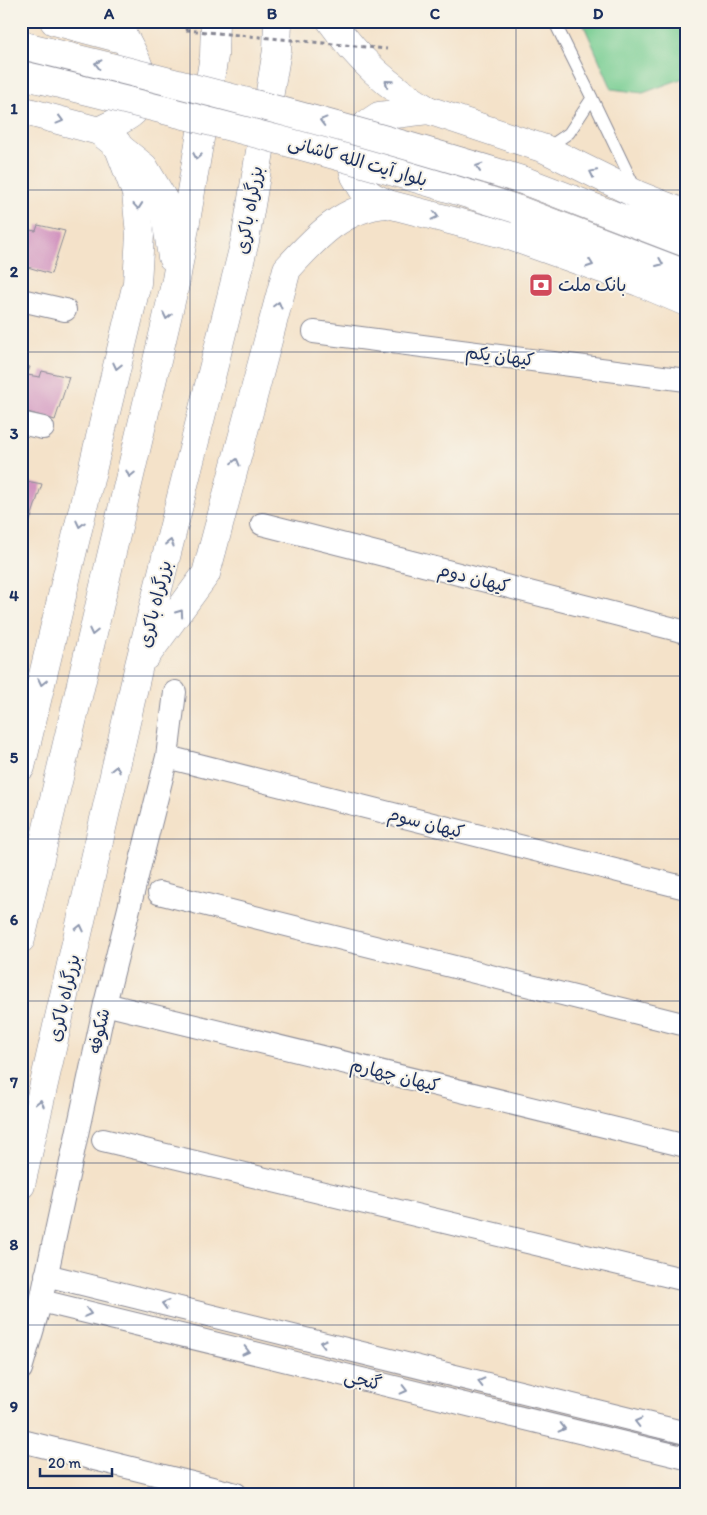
<svg xmlns="http://www.w3.org/2000/svg" width="707" height="1515" viewBox="0 0 707 1515" font-family="Itim,'Playpen Sans Arabic',sans-serif">
  <style>
    .green { fill: #77cd92; stroke: #497e78 }
    .building { fill: #d294bf }
    .lines { fill: none; stroke-linecap: round; stroke-linejoin: round }
    .service-casing { stroke: #888894; stroke-width: 13 }
    .minor-casing { stroke: #888894; stroke-width: 24 }
    .secondary-casing { stroke: #888894; stroke-width: 29 }
    .primary-casing { stroke: #888894; stroke-width: 29 }
    .trunk-casing { stroke: #888894; stroke-width: 29 }
    .path { stroke: #888894; stroke-width: 3; stroke-dasharray: 4 4; stroke-linecap: butt }
    .service { stroke: #fff; stroke-width: 11 }
    .minor { stroke: #fff; stroke-width: 22 }
    .secondary { stroke: #fff; stroke-width: 28 }
    .primary { stroke: #fff; stroke-width: 28 }
    .trunk { stroke: #fff; stroke-width: 28 }
    .primary-bridge-casing { stroke: #888894; stroke-width: 29; stroke-linecap: butt }
    .path-bridge { stroke: #888894; stroke-width: 3; stroke-dasharray: 4 4; stroke-linecap: butt }
    .primary-bridge { stroke: #fff; stroke-width: 28 }
    .oneway { stroke: #8d97ae }
    .grid { fill: none; stroke: #1b2f5e; stroke-width: 1; stroke-opacity: 0.55 }
    .labels { text-anchor: middle; dominant-baseline: central; stroke-width: 4; stroke-linejoin: round; paint-order: stroke }
    .street-label { font-size: 18px; fill: #1b2f5e; stroke: #f7f3e8 }
    .poi-label { font-size: 18px; fill: #1b2f5e; stroke: #f7f3e8; text-anchor: start }
    .neatline { fill: none; stroke: #1b2f5e; stroke-width: 2 }
    .grid-label { font-size: 16px; text-anchor: middle; font-weight: bold; fill: #1b2f5e }
  </style>
  <rect width="100%" height="100%" fill="#f7f3e8"/>
  <filter id="ink" filterUnits="userSpaceOnUse"><feTurbulence type="fractalNoise" baseFrequency=".02" numOctaves="2"/><feDisplacementMap in="SourceGraphic" scale="10" xChannelSelector="R" yChannelSelector="G"/><feConvolveMatrix kernelMatrix="1 2 1 2 8 2 1 2 1" color-interpolation-filters="sRGB"/></filter>
  <filter id="wash" filterUnits="userSpaceOnUse"><feTurbulence type="fractalNoise" baseFrequency=".0096" numOctaves="4" result="noise"/><feDisplacementMap in="SourceGraphic" scale="20" xChannelSelector="R" yChannelSelector="G"/><feGaussianBlur stdDeviation="1.12" result="paint"/><feColorMatrix in="noise" values="0 0 0 0 0 0 0 0 0 0 0 0 0 0 0 0 0 1.4 0 .05"/><feComposite in="paint" operator="in"/></filter>
  <g filter="url(#wash)">
    <rect width="100%" height="100%" fill="#f4e2c9"/>
    <!-- green -->
    <path class="green" d="M582 21H686V77L643 93 612 89Z"/>
    <g id="blocks">
      <!-- building -->
      <path class="building" d="M21 220 25 221 22 229 36 231 38 225 65 231 51 274 21 265Z
        M21 365 30 367 27 375 40 377 42 371 69 377 55 420 21 410Z
        M21 480 42 484 28 527 21 525Z"/>
    </g>
  </g>
  <g filter="url(#ink)">
    <use href="#blocks" fill-opacity="0" stroke="#888894" stroke-width="1"/>
    <g class="lines">
      <!-- service casing -->
      <g class="service-casing">
        <path id="service" d="M554 21 592 98
          M547 148 569 133 592 98 635 188"/>
      </g>
      <!-- minor casing -->
      <g class="minor-casing">
        <path id="minor" d="M21 300 65 310
          M314 332 686 380
          M21 423 43 428
          M262 524 686 632
          M167 757 686 888
          M159 893 686 1025
          M105 1004 686 1146
          M103 1140 686 1280
          M46 1275 686 1433
          M41 1301 686 1458
          M21 1369 41 1301 105 1004 167 757 175 692
          M26 1442 236 1494"/>
      </g>
      <!-- secondary casing -->
      <g class="secondary-casing">
        <path id="secondary" d="M21 767 137 283 140 235 136 193 117 143"/>
      </g>
      <!-- primary casing -->
      <g class="primary-casing">
        <path id="primary" d="M21 45 50 52
          M21 75 43 80
          M21 110 99 131C109 125 125 120 133 112 153 88 138 62 126 40L54 21
          M525 181 686 243
          M516 209 686 274
          M686 214 638 195 545 149 428 110 379 116 367 124 358 134 352 148 351 162 355 176 362 188 373 197 388 204 507 235 639 282 686 302"/>
      </g>
      <!-- trunk casing -->
      <g class="trunk-casing">
        <path id="trunk" d="M331 21C359 60 387 86 428 110
          M99 131 144 167 163 199 172 257
          M146 656 206 574 287 269C315 238 344 206 388 204
          M21 939 176 280 214 56 215 21
          M21 1185 139 665 245 241 277 50 278 21"/>
      </g>
      <!-- path -->
      <path class="path" d="M148 28 161 21
        M186 30 187 21"/>
      <!-- service -->
      <use href="#service" class="service"/>
      <!-- minor -->
      <use href="#minor" class="minor"/>
      <!-- secondary -->
      <use href="#secondary" class="secondary"/>
      <!-- primary -->
      <use href="#primary" class="primary"/>
      <!-- trunk -->
      <use href="#trunk" class="trunk"/>
      <!-- primary-bridge casing -->
      <g class="primary-bridge-casing">
        <path id="primary-bridge" d="M50 52C210 91 368 132 525 181
          M43 80C203 119 360 159 516 209"/>
      </g>
      <!-- path-bridge -->
      <path class="path-bridge" d="M186 30 387 49"/>
      <!-- primary-bridge -->
      <use href="#primary-bridge" class="primary-bridge"/>
    </g>
    <!-- one-way arrows -->
    <defs><path id="oneway-chevron" d="M-2-3.5L2.5 0L-2 3.5" fill="none" stroke-width="1.6" stroke-linecap="round" stroke-linejoin="round" transform="scale(1.25)"/></defs>
    <g class="oneway">
      <use href="#oneway-chevron" transform="translate(98 64) rotate(-166)"/>
      <use href="#oneway-chevron" transform="translate(388 83) rotate(-141)"/>
      <use href="#oneway-chevron" transform="translate(60 120) rotate(15)"/>
      <use href="#oneway-chevron" transform="translate(323 121) rotate(-165)"/>
      <use href="#oneway-chevron" transform="translate(197 156) rotate(100)"/>
      <use href="#oneway-chevron" transform="translate(479 167) rotate(-162)"/>
      <use href="#oneway-chevron" transform="translate(593 173) rotate(-154)"/>
      <use href="#oneway-chevron" transform="translate(138 206) rotate(85)"/>
      <use href="#oneway-chevron" transform="translate(435 216) rotate(14)"/>
      <use href="#oneway-chevron" transform="translate(660 263) rotate(23)"/>
      <use href="#oneway-chevron" transform="translate(590 264) rotate(20)"/>
      <use href="#oneway-chevron" transform="translate(278 305) rotate(-75)"/>
      <use href="#oneway-chevron" transform="translate(167 316) rotate(103)"/>
      <use href="#oneway-chevron" transform="translate(117 366) rotate(103)"/>
      <use href="#oneway-chevron" transform="translate(236 462) rotate(-75)"/>
      <use href="#oneway-chevron" transform="translate(130 474) rotate(103)"/>
      <use href="#oneway-chevron" transform="translate(80 524) rotate(103)"/>
      <use href="#oneway-chevron" transform="translate(170 543) rotate(-76)"/>
      <use href="#oneway-chevron" transform="translate(180 613) rotate(-55)"/>
      <use href="#oneway-chevron" transform="translate(93 632) rotate(103)"/>
      <use href="#oneway-chevron" transform="translate(42 682) rotate(103)"/>
      <use href="#oneway-chevron" transform="translate(116 769) rotate(-77)"/>
      <use href="#oneway-chevron" transform="translate(80 928) rotate(-77)"/>
      <use href="#oneway-chevron" transform="translate(40 1103) rotate(-77)"/>
      <use href="#oneway-chevron" transform="translate(165 1304) rotate(-166)"/>
      <use href="#oneway-chevron" transform="translate(88 1313) rotate(14)"/>
      <use href="#oneway-chevron" transform="translate(323 1343) rotate(-166)"/>
      <use href="#oneway-chevron" transform="translate(246 1351) rotate(14)"/>
      <use href="#oneway-chevron" transform="translate(481 1382) rotate(-166)"/>
      <use href="#oneway-chevron" transform="translate(404 1390) rotate(14)"/>
      <use href="#oneway-chevron" transform="translate(638 1422) rotate(-166)"/>
      <use href="#oneway-chevron" transform="translate(562 1428) rotate(14)"/>
    </g>
  </g>
  <!-- grid -->
  <path class="grid" d="M190 21V1494M354 21V1494M516 21V1494M21 190H686M21 352H686M21 514H686M21 676H686M21 839H686M21 1001H686M21 1163H686M21 1325H686"/>
  <!-- icons -->
  <defs>
    <g id="bank-square" transform="scale(1.25)"><rect x="-9" y="-9" width="18" height="18" rx="4" fill="#d1495b" stroke="#f7f3e8"/><path d="M-6-4H6V4H-6ZM0-2.3a2.3 2.3 0 1 0 0 4.6a2.3 2.3 0 1 0 0-4.6Z" fill="#fff"/></g>
  </defs>
  <g fill-rule="evenodd">
    <use href="#bank-square" x="541" y="285"/>
  </g>
  <g class="labels">
    <!-- street labels -->
    <g class="street-label">
      <text transform="translate(358 161) rotate(16)">بلوار آیت الله کاشانی</text>
      <text transform="translate(249 210) rotate(-80)">بزرگراه باکری</text>
      <text transform="translate(500 356) rotate(7)">کیهان یکم</text>
      <text transform="translate(474 578) rotate(14)">کیهان دوم</text>
      <text transform="translate(155 604) rotate(-76)">بزرگراه باکری</text>
      <text transform="translate(426 823) rotate(14)">کیهان سوم</text>
      <text transform="translate(64 998) rotate(-77)">بزرگراه باکری</text>
      <text transform="translate(99 1031) rotate(-78)">شکوفه</text>
      <text transform="translate(395 1075) rotate(14)">کیهان چهارم</text>
      <text transform="translate(363 1380) rotate(14)">گنجی</text>
    </g>
    <!-- poi labels -->
    <g class="poi-label">
      <text x="558" y="285">بانک ملت</text>
    </g>
  </g>
  <!-- margin -->
  <rect width="707" height="1515" fill="none" stroke="#f7f3e8" stroke-width="55"/>
  <!-- scale -->
  <path d="M40 1468v8h72v-8" fill="none" stroke="#1b2f5e" stroke-width="2.5"/>
  <text x="48" y="1468" font-size="15" fill="#1b2f5e" stroke="#f7f3e8" stroke-width="4" paint-order="stroke">20 m</text>
  <rect x="28" y="28" width="652" height="1460" class="neatline"/>
  <g class="grid-label">
    <text x="109" y="19">A</text>
    <text x="272" y="19">B</text>
    <text x="435" y="19">C</text>
    <text x="598" y="19">D</text>
    <text x="14" y="114">1</text>
    <text x="14" y="277">2</text>
    <text x="14" y="439">3</text>
    <text x="14" y="601">4</text>
    <text x="14" y="763">5</text>
    <text x="14" y="925">6</text>
    <text x="14" y="1088">7</text>
    <text x="14" y="1250">8</text>
    <text x="14" y="1412">9</text>
  </g>
</svg>
